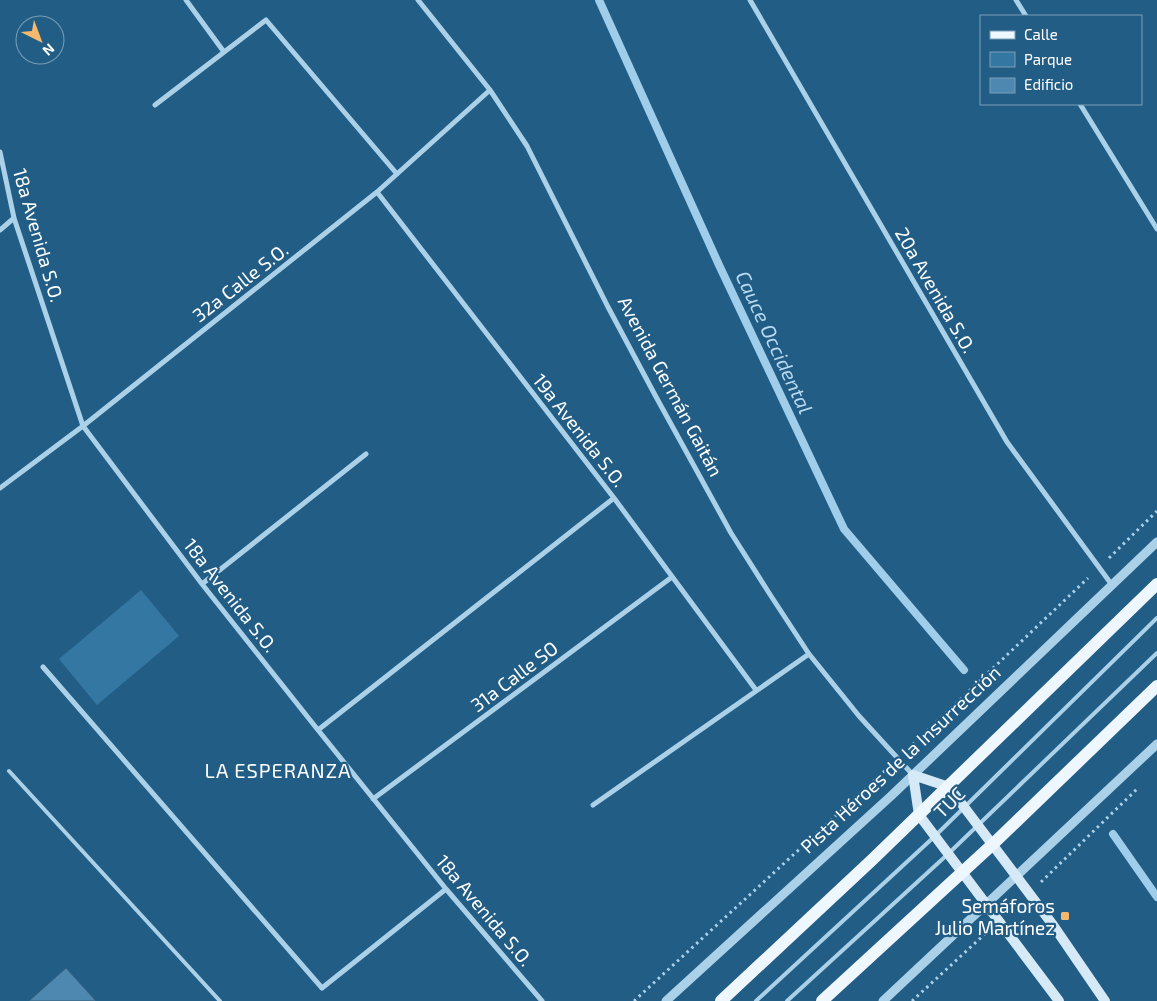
<svg xmlns="http://www.w3.org/2000/svg" width="1157" height="1001" viewBox="0 0 1157 1001" font-family="'Exo 2',sans-serif">
  <style>
    .green { fill: #3577a3 }
    .lines { fill: none; stroke-linecap: round; stroke-linejoin: round }
    .stream { stroke: #9fcdea; stroke-width: 8 }
    .building { fill: #4e88b0; stroke: #375f7b }
    .path { stroke: #abd1e9; stroke-width: 3; stroke-dasharray: 2.5 4; stroke-linecap: butt }
    .service { stroke: #abd1e9; stroke-width: 4 }
    .minor { stroke: #abd1e9; stroke-width: 5 }
    .tertiary { stroke: #abd1e9; stroke-width: 9 }
    .secondary { stroke: #d6e9f7; stroke-width: 10 }
    .primary { stroke: #eef7fe; stroke-width: 12 }
    .poi-dot { fill: #f5b96d; stroke: #225d86; stroke-width: 2 }
    .labels { text-anchor: middle; dominant-baseline: central; stroke-width: 4.5; stroke-linejoin: round; paint-order: stroke }
    .street-label { font-size: 19px; fill: #fff; stroke: #225d86 }
    .poi-label { font-size: 19px; fill: #fff; stroke: #225d86; text-anchor: end }
    .water-label { font-size: 20px; font-style: italic; fill: #b7daf1; stroke: #225d86 }
    .neighbourhood-label { font-size: 20px; letter-spacing: 1px; fill: #fff; stroke: #225d86 }
  </style>
  <rect width="100%" height="100%" fill="#225d86"/>
  <!-- green -->
  <path class="green" d="M141 590 179 636 97 705 59 659Z"/>
  <g class="lines">
    <!-- stream -->
    <path class="stream" d="M599 0 719 265 844 529 964 670
      M1113 834 1157 897"/>
  </g>
  <!-- building -->
  <path class="building" d="M66 968 96 1001H29Z"/>
  <g class="lines">
    <!-- path -->
    <path class="path" d="M1109 558 1157 511
      M908 749 1088 578
      M1041 882 1137 789
      M634 1001 889 767
      M912 1001 987 932"/>
    <!-- service -->
    <path class="service" d="M9 771 220 1001
      M756 1001 935 836 1157 618
      M787 1001 948 854 1157 653"/>
    <!-- minor -->
    <path class="minor" d="M186 0 224 52
      M418 0 490 90 527 146 608 307 655 395 731 533 771 596 809 654 859 716 913 775
      M750 0 1007 442 1112 585
      M1016 0 1026 16
      M1080 104 1157 229
      M155 105 266 20 397 174
      M0 152 14 218 83 426 202 584 318 730 446 889 542 1001
      M377 192 614 498 756 690
      M0 230 14 218
      M0 488 83 426 377 192 490 90
      M202 584 366 454
      M43 667 322 988 446 889
      M318 730 614 498
      M373 799 672 577
      M593 805 809 654"/>
    <!-- tertiary -->
    <path class="tertiary" d="M666 1001 891 796 1157 542
      M883 1001 1157 744"/>
    <!-- secondary -->
    <path class="secondary" d="M1059 1001 919 815 913 775 949 787 1053 925 1105 1001"/>
    <!-- primary -->
    <path class="primary" d="M721 1001 873 859 1157 584
      M822 1001 993 844 1157 686"/>
  </g>
  <!-- markers -->
  <rect class="poi-dot" x="1060" y="911" width="10" height="10" rx="2.5"/>
  <g class="labels">
    <!-- street labels -->
    <g class="street-label">
      <text transform="translate(39 235) rotate(74)">18a Avenida S.O.</text>
      <text transform="translate(240 282) rotate(-38)">32a Calle S.O.</text>
      <text transform="translate(936 290) rotate(60)">20a Avenida S.O.</text>
      <text transform="translate(671 386) rotate(62)">Avenida Germán Gaitán</text>
      <text transform="translate(580 430) rotate(52)">19a Avenida S.O.</text>
      <text transform="translate(231 595) rotate(52)">18a Avenida S.O.</text>
      <text transform="translate(514 676) rotate(-37)">31a Calle SO</text>
      <text transform="translate(900 759) rotate(-43)">Pista Héroes de la Insurrección</text>
      <text transform="translate(949 802) rotate(-45)">TUC</text>
      <text transform="translate(485 910) rotate(50)">18a Avenida S.O.</text>
    </g>
    <!-- poi labels -->
    <g class="poi-label">
      <text x="1055" y="905">Semáforos<tspan x="1055" dy="22">Julio Martínez</tspan></text>
    </g>
    <!-- water labels -->
    <g class="water-label">
      <text transform="translate(775 342) rotate(65)">Cauce Occidental</text>
    </g>
    <!-- neighbourhood labels -->
    <g class="neighbourhood-label">
      <text x="278" y="770">LA ESPERANZA</text>
    </g>
  </g>
  <!-- legend -->
  <rect x="980" y="15" width="162" height="90" fill="#225d86" stroke="#7a9eb6"/>
  <rect x="990" y="31" width="25" height="8" fill="#eef7fe" stroke="#7a9eb6"/>
  <text x="1024" y="40" font-size="15" fill="#ffffff">Calle</text>
  <rect x="990" y="52" width="25" height="15" fill="#3577a3" stroke="#7a9eb6"/>
  <text x="1024" y="65" font-size="15" fill="#ffffff">Parque</text>
  <rect x="990" y="78" width="25" height="15" fill="#4e88b0" stroke="#7a9eb6"/>
  <text x="1024" y="90" font-size="15" fill="#ffffff">Edificio</text>
  <!-- north arrow -->
  <g transform="translate(40 40) rotate(138)"><circle r="24" fill="#225d86" stroke="#7a9eb6"/>
  <path d="M0-4L9 19L0 12L-9 19Z" fill="#f5b96d"/>
  <text y="-8" font-size="14" font-weight="bold" text-anchor="middle" fill="#ffffff">N</text>
  </g>
</svg>
